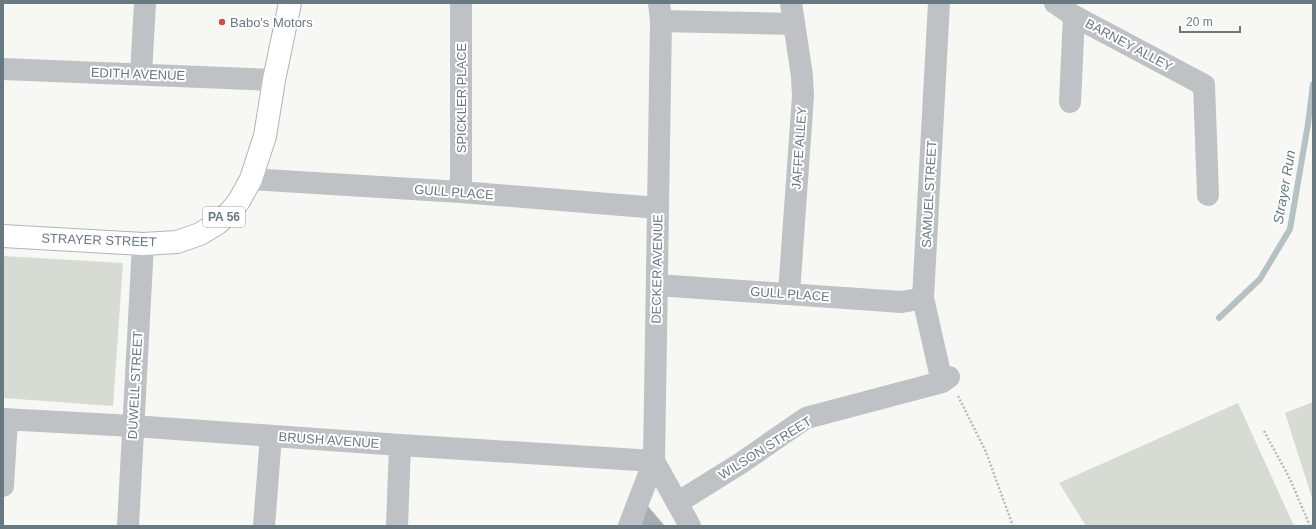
<svg xmlns="http://www.w3.org/2000/svg" width="1316" height="529" viewBox="0 0 1316 529" font-family="Helvetica,sans-serif">
  <style>
    .green { fill: #d7dbd4 }
    .lines { fill: none; stroke-linecap: round; stroke-linejoin: round }
    .stream { stroke: #b5c2c5; stroke-width: 6 }
    .building { fill: #a6aeb2; stroke: #d8d8d7 }
    .highway-casing { stroke: #b0b4b7; stroke-width: 24 }
    .path { stroke: #b8bbbd; stroke-width: 2.5; stroke-dasharray: 2 2; stroke-linecap: butt }
    .minor { stroke: #bec2c5; stroke-width: 22 }
    .highway { stroke: #fff; stroke-width: 22 }
    .poi-dot { fill: #d34d38; stroke: #fff; stroke-width: 1.5 }
    .labels { text-anchor: middle; dominant-baseline: central; stroke-width: 4; stroke-linejoin: round; paint-order: stroke }
    .shield { fill: #fff; stroke: #96a1a8; stroke-width: 1 }
    .shield-label { font-size: 12px; font-weight: bold; fill: #697982 }
    .poi-label { font-size: 13px; fill: #697982; stroke: #fff; text-anchor: start }
    .street-label { font-size: 13px; fill: #697982; stroke: #fff }
    .water-label { font-size: 14px; font-style: italic; fill: #647a7f; stroke: #fff }
  </style>
  <rect width="100%" height="100%" fill="#f7f7f4"/>
  <!-- green -->
  <path class="green" d="M3 256 123 263 113 406 3 398Z
    M1313 402V501L1285 413Z
    M1238 403 1294 526H1086L1059 483Z"/>
  <g class="lines">
    <!-- stream -->
    <path class="stream" d="M1219 318 1260 279 1290 229 1308 124 1313 84"/>
  </g>
  <!-- building -->
  <path class="building" d="M647 505 665 526H641Z"/>
  <g class="lines">
    <!-- highway casing -->
    <g class="highway-casing">
      <path id="highway" d="M3 236 143 244 177 242 200 234 218 223 230 212 239 201 251 179 265 136 274 80 290 3"/>
    </g>
    <!-- path -->
    <path class="path" d="M958 396 986 452 1013 526
      M1264 431 1290 479 1310 526"/>
    <!-- minor -->
    <path class="minor" d="M461 3V192
      M659 3 661 21 654 461 690 526
      M939 3 923 298 942 382
      M1055 3 1074 16 1204 85 1208 195
      M661 21 794 24
      M3 69 274 80
      M141 74 145 3
      M1070 102 1074 16
      M251 179 461 192 658 208
      M657 285 902 302 923 298
      M789 293 803 96 802 76 791 3
      M3 419 133 426 400 445 654 461
      M3 486 7 419
      M677 503 741 463 806 418 942 382 949 377
      M128 526 143 244
      M264 526 271 436
      M397 526 400 445
      M629 526 654 461"/>
    <!-- highway -->
    <use href="#highway" class="highway"/>
  </g>
  <!-- markers -->
  <circle class="poi-dot" cx="222" cy="22" r="4"/>
  <g class="labels">
    <!-- shield labels -->
    <rect class="shield" x="203" y="207" width="42" height="20" rx="3"/>
    <g class="shield-label">
      <text x="224" y="217">PA 56</text>
    </g>
    <!-- poi labels -->
    <g class="poi-label">
      <text x="230" y="22">Babo's Motors</text>
    </g>
    <!-- street labels -->
    <g class="street-label">
      <text transform="translate(1129 45) rotate(28)">BARNEY ALLEY</text>
      <text transform="translate(138 74) rotate(2)">EDITH AVENUE</text>
      <text transform="translate(461 98) rotate(-90)">SPICKLER PLACE</text>
      <text transform="translate(799 148) rotate(-86)">JAFFE ALLEY</text>
      <text transform="translate(454 192) rotate(4)">GULL PLACE</text>
      <text transform="translate(929 194) rotate(-87)">SAMUEL STREET</text>
      <text transform="translate(99 240) rotate(2)">STRAYER STREET</text>
      <text transform="translate(657 269) rotate(-89)">DECKER AVENUE</text>
      <text transform="translate(790 294) rotate(4)">GULL PLACE</text>
      <text transform="translate(135 385) rotate(-87)">DUWELL STREET</text>
      <text transform="translate(329 440) rotate(4)">BRUSH AVENUE</text>
      <text transform="translate(765 448) rotate(-32)">WILSON STREET</text>
    </g>
    <!-- water labels -->
    <g class="water-label">
      <text transform="translate(1284 187) rotate(-80)">Strayer Run</text>
    </g>
  </g>
  <!-- border -->
  <rect width="1316" height="529" fill="none" stroke="#697982" stroke-width="8"/>
  <!-- scale -->
  <path d="M1180 26v6h60v-6" fill="none" stroke="#697982" stroke-width="2"/>
  <text x="1186" y="26" font-size="12" fill="#697982" stroke="#ffffff" stroke-width="3" paint-order="stroke">20 m</text>
</svg>
